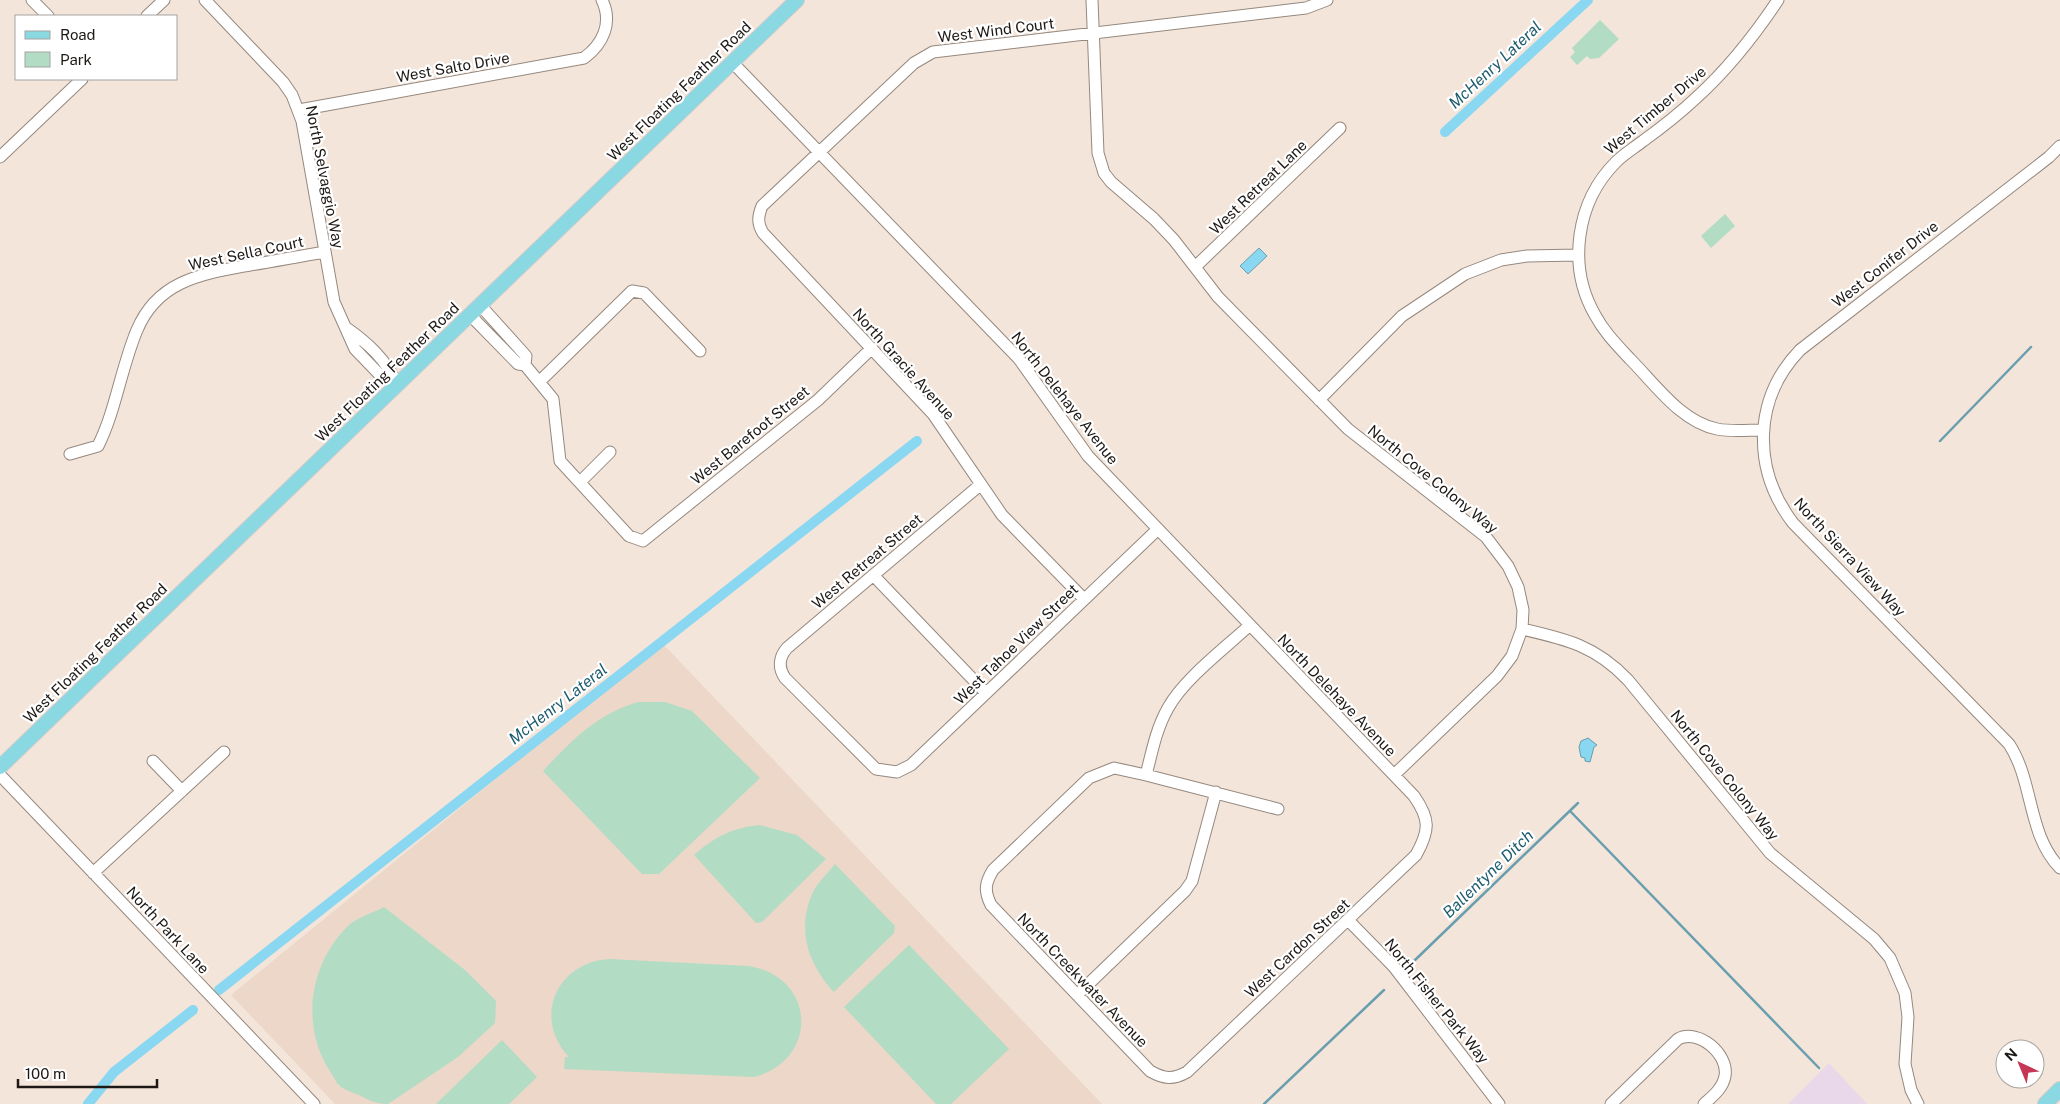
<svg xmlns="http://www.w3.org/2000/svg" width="2060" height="1104" viewBox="0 0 2060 1104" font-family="'Public Sans',sans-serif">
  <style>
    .commercial { fill: #e9d8e9 }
    .built { fill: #ecd7c8 }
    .green { fill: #b2dcc4 }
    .water { fill: #8ad7f1; stroke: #699eaf }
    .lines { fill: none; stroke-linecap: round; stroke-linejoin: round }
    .stream { stroke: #699eaf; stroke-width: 2.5 }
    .canal { stroke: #8ad7f1; stroke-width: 10 }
    .minor-casing { stroke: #95887e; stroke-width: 13 }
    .major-casing { stroke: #cdcccc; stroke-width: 16 }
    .minor { stroke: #fff; stroke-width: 11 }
    .major { stroke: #89d8e2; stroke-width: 14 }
    .labels { text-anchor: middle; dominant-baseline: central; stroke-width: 4.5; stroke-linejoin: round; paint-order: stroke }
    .street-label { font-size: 15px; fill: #1d1815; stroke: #fff }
    .water-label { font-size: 16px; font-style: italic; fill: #1e5c6f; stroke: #fff }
  </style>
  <rect width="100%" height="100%" fill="#f3e5da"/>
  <!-- commercial -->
  <path class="commercial" d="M1829 1063 1867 1104H1788Z"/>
  <!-- built -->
  <path class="built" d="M662 643 1102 1104H335L231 995Z"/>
  <!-- green -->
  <path class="green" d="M1600 20 1619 39 1599 58 1590 59 1587 56 1577 65 1570 57 1575 52 1572 48Z
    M1725 214 1735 226 1711 248 1701 236Z
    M638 702H665L692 711 760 778 659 874H642L543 771C571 741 597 714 638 702Z
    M759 825 797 835 826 859 762 922 756 923 694 855C714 837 732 828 759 825Z
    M835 864 895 926 894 933 834 992C808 964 796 929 813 892 818 882 828 873 835 864Z
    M384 907 465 970 496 1001 495 1023 458 1057 388 1104C377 1104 368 1100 359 1095 353 1093 346 1090 341 1087 336 1083 332 1074 328 1068 301 1023 310 964 347 927 355 918 373 913 384 907Z
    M909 945 1009 1049 951 1104H936L844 1007Z
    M609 959 748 966C816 976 820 1060 754 1077L564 1069 565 1057H569C532 1018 557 962 609 959Z
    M502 1040 537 1077 509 1104H436Z"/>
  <!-- water -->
  <path class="water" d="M1259 248 1267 256 1248 274 1240 266Z
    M1588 738 1597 745 1594 747 1590 762 1585 761V758L1581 757 1579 747 1581 741Z"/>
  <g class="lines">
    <!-- stream -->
    <path class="stream" d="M1940 441 2031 347
      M1571 812 1819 1068
      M1414 961 1578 803
      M1264 1104 1384 990"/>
    <!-- canal -->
    <path class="canal" d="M1445 132 1588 0
      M219 990 917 441
      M88 1104 114 1072 193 1010"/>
    <!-- minor casing -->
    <g class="minor-casing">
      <path id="minor" d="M32 0 48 16
        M205 0 283 82 292 95 302 121 334 302 355 349 380 375 397 384C386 360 369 344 348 329
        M1092 0 1098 153 1104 173 1111 182 1154 219 1174 240 1218 297 1348 429 1486 537 1508 566 1518 587 1523 610 1522 629C1566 639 1596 646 1628 680L1770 853 1874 939 1890 958 1905 993 1908 1017 1905 1064 1911 1090 1918 1104
        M147 16 164 0
        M732 62 1019 359 1088 456 1414 796C1430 819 1430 830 1416 855L1187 1072C1173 1080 1164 1079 1150 1071L991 905C984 891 985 883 993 870L1089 778 1114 768 1146 775C1152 752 1156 729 1168 708 1184 679 1225 648 1250 625
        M299 110 584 58C603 44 613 23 602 0
        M2060 146 2049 157 1800 350C1753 399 1752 469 1793 523L2009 744C2034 782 2027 834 2060 868
        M0 157 82 79
        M1195 267 1340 128
        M470 315 518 364 525 365 526 356 480 305
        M525 365 553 399 560 461 629 536 643 541 818 400 872 348
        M539 382 632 291 644 293 700 351
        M1319 400 1402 316 1465 274 1501 260 1527 256 1578 255
        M1763 430C1748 430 1732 432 1717 429 1681 422 1655 384 1630 359 1617 345 1604 332 1595 315 1567 266 1576 202 1616 162 1624 154 1634 148 1643 141 1661 128 1679 114 1696 98 1728 69 1754 36 1778 0
        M70 454 98 446C116 410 121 368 137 330 158 280 202 274 250 265 275 261 300 256 325 252
        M580 482 610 452
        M980 485 787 648C779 657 778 668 785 678L876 769 897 772 911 765 1158 529
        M873 575 986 693
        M1084 599 1002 515 933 414 763 233C757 223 758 216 762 206L914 63 933 52 1306 8 1327 0
        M153 761 182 791
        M0 775 314 1104
        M1146 775 1278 809
        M1394 775 1497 676 1512 656 1522 629
        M93 873 224 752
        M1348 920 1394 967 1499 1104
        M1077 995 1185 891 1192 881 1216 792
        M1611 1104 1678 1039C1698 1028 1729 1054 1725 1076 1723 1088 1713 1096 1704 1104"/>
    </g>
    <!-- major casing -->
    <g class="major-casing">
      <path id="major" d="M0 767 797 0
        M2045 1104 2060 1089"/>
    </g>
    <!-- minor -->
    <use href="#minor" class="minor"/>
    <!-- major -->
    <use href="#major" class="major"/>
  </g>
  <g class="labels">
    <!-- street labels -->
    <g class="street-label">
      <text transform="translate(996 30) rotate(-7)">West Wind Court</text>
      <text transform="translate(453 67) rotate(-10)">West Salto Drive</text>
      <text transform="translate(679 91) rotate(-44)">West Floating Feather Road</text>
      <text transform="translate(1655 110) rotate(-40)">West Timber Drive</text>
      <text transform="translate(325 177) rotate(79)">North Selvaggio Way</text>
      <text transform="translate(1258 187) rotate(-44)">West Retreat Lane</text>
      <text transform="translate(246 253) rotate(-12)">West Sella Court</text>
      <text transform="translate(1885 264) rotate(-38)">West Conifer Drive</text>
      <text transform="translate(904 364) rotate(48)">North Gracie Avenue</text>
      <text transform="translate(387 372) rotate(-44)">West Floating Feather Road</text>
      <text transform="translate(1065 398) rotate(52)">North Delehaye Avenue</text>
      <text transform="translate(750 435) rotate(-39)">West Barefoot Street</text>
      <text transform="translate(1433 479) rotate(39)">North Cove Colony Way</text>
      <text transform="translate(1850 557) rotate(47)">North Sierra View Way</text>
      <text transform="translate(867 561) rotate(-40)">West Retreat Street</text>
      <text transform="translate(1016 644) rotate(-44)">West Tahoe View Street</text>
      <text transform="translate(95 653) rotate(-44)">West Floating Feather Road</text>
      <text transform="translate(1337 695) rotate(46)">North Delehaye Avenue</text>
      <text transform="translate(1725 775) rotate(51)">North Cove Colony Way</text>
      <text transform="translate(168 930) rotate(47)">North Park Lane</text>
      <text transform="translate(1297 948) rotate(-43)">West Cardon Street</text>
      <text transform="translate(1083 980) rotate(46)">North Creekwater Avenue</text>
      <text transform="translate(1437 1001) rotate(51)">North Fisher Park Way</text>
    </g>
    <!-- water labels -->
    <g class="water-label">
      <text transform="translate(1495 65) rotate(-43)">McHenry Lateral</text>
      <text transform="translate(558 704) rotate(-38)">McHenry Lateral</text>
      <text transform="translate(1488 874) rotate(-44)">Ballentyne Ditch</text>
    </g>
  </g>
  <!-- legend -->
  <rect x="15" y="15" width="162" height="65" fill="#ffffff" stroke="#a5a3a1"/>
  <rect x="25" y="31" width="25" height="8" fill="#89d8e2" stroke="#a5a3a1"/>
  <text x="60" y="40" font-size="15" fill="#1d1815">Road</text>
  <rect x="25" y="52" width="25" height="15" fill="#b2dcc4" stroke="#a5a3a1"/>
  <text x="60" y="65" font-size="15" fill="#1d1815">Park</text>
  <!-- north arrow -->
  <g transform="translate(2020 1064) rotate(316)"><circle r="24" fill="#ffffff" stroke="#a5a3a1"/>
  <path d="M0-4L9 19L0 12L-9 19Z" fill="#c63655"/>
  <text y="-8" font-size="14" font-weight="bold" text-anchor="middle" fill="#1d1815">N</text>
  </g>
  <!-- scale -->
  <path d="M18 1079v8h139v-8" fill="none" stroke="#1d1815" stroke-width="2.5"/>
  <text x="25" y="1079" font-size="15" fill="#1d1815" stroke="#ffffff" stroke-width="4" paint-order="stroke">100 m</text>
</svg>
